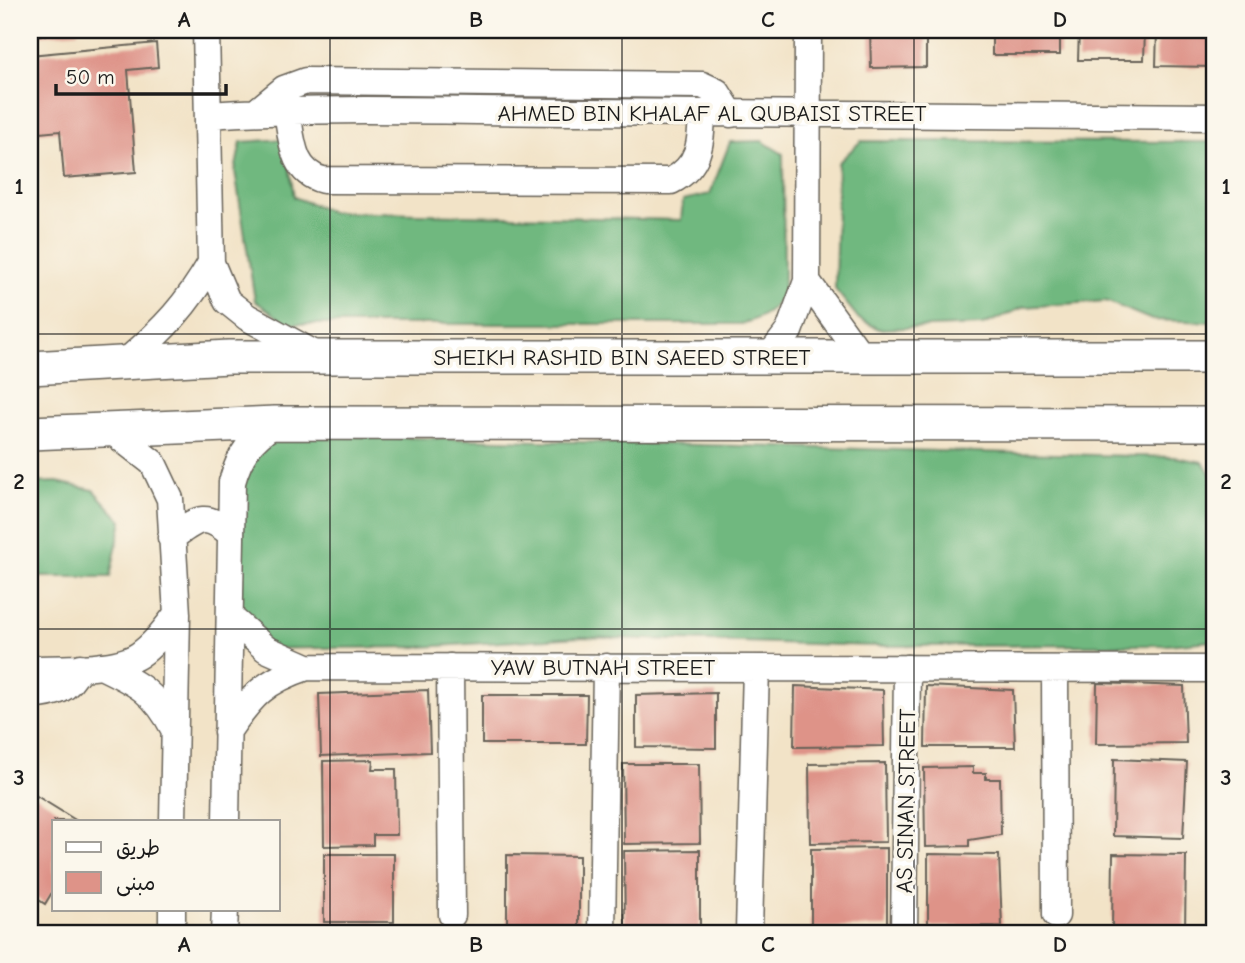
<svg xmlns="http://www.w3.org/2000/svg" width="1245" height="963" viewBox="0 0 1245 963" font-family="'Comic Neue','Playpen Sans Arabic',sans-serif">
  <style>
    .forest { fill: #70b87f; stroke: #466a4e; stroke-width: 2 }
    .building { fill: #de9388 }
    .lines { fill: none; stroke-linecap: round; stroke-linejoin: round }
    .minor-casing { stroke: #676258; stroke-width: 29 }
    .major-casing { stroke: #676258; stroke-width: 36 }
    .minor { stroke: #fff; stroke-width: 26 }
    .major { stroke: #fff; stroke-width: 33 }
    .grid { fill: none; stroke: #1c1c1c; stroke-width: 2; stroke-opacity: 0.55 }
    .labels { text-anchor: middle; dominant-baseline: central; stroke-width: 7; stroke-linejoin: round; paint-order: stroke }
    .street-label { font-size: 23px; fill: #1c1c1c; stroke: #fbf7ec }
    .neatline { fill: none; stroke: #1c1c1c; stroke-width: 2.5 }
    .grid-label { font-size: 23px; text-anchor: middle; font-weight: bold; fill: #1c1c1c }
  </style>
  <rect width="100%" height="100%" fill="#fbf7ec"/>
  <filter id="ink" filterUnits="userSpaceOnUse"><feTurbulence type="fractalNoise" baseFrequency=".0143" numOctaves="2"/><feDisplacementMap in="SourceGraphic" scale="14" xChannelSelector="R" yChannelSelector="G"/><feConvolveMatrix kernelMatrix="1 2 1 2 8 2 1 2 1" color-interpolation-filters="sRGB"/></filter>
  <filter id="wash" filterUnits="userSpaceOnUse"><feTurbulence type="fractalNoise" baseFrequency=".00686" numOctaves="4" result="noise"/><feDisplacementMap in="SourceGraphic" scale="28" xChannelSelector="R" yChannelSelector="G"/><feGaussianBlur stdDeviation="1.57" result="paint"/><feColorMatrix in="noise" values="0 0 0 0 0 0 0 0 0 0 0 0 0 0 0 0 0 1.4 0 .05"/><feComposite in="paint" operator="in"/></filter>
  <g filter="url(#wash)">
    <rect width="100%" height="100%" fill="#f2e3c7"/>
    <!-- forest -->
    <path class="forest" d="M285 139 294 197 331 212 681 220 683 200 710 194 730 142 762 141 783 154 784 293C774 311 761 318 742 324H288L255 301 235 171 241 142Z
      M861 141 1215 142V322L1152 320 1106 301 1024 307 983 325 879 329 859 319 835 289 838 163Z
      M267 434 1174 457 1203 462 1215 481V638L1212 641 1167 645 875 646 580 637 421 647 232 649 234 488Z
      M57 482 93 490 122 521 110 577H30V483Z"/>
    <g id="blocks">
      <!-- building -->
      <path class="building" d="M30 30H78V32L30 36Z
        M870 30H926V67L871 68Z
        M992 30H1060V55H992Z
        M1079 30H1145L1144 60H1078Z
        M1157 30H1215V67L1156 66Z
        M156 43 158 67 128 70 136 172 64 178 60 131 30 134V55Z
        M1097 683 1184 686 1186 743 1096 744Z
        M795 686 883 690 884 746 794 747Z
        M926 686 1013 690 1015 747H925Z
        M428 690 430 752 321 756 319 694Z
        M716 693V748L636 747V695Z
        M482 695H587L586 744H482Z
        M1114 759 1187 762 1183 838 1113 836Z
        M373 760 372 769H396L397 835H373V845L324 846 323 761Z
        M885 763 886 842 810 843 809 764Z
        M623 764H699L700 843 624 844Z
        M973 767V773H986V779H1000L1001 835 969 840V846L925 847 924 768Z
        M35 795 77 821H54V889L45 904 30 894V804Z
        M887 848V927L811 928V849Z
        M700 850V929L625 930 624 851Z
        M324 854H394V922H324Z
        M928 854 999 855 1002 926 928 927Z
        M1113 854 1186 855 1185 931 1112 930Z
        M507 855 579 856V929L507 928Z"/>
    </g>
  </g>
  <g filter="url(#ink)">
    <use href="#blocks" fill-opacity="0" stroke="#676258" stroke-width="2"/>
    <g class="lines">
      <!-- minor casing -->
      <g class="minor-casing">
        <path id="minor" d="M206 30 211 263 227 301 247 317 320 357
          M287 111C292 138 291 172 323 180L671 181C700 166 701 143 702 113
          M256 112 284 89 306 81 702 85 717 92 731 114
          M209 115C334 106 460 112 585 112 795 113 1005 114 1215 117
          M807 281 862 357
          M769 357 789 331 807 281 808 30
          M128 360C164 329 187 305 211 263
          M108 428 153 463 170 499 177 614 173 821
          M171 538C198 519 204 511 231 534
          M230 617 266 649 307 667 1215 669
          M101 666C137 683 155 692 174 729
          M450 667 452 915
          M30 669C59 668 115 671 139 655 155 644 166 628 177 614
          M1055 669 1056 915
          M30 696C55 694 68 691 80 667
          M227 732C252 695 265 681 307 667
          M226 821 232 482C240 453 251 440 275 423
          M749 931 756 668
          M172 933V909
          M224 933 225 909
          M602 933 606 667
          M904 933 907 668"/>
      </g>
      <!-- major casing -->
      <g class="major-casing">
        <path id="major" d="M30 368 229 357H1215
          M30 433 275 423 1215 424"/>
      </g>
      <!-- minor -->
      <use href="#minor" class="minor"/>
      <!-- major -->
      <use href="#major" class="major"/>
    </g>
  </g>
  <!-- grid -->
  <path class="grid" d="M330 30V933M622 30V933M914 30V933M30 334H1215M30 629H1215"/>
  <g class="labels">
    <!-- street labels -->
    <g class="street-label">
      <text x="712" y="113">AHMED BIN KHALAF AL QUBAISI STREET</text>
      <text x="622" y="357">SHEIKH RASHID BIN SAEED STREET</text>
      <text x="603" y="667">YAW BUTNAH STREET</text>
      <text transform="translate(906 801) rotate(-89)">AS SINAN STREET</text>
    </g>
  </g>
  <!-- margin -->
  <rect width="1245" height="963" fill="none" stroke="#fbf7ec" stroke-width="77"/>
  <!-- legend -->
  <rect x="52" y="820" width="228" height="91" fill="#fbf7ec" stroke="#a29f99" stroke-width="2"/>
  <rect x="66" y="842" width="35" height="10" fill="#ffffff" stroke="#a29f99" stroke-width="2"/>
  <text x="116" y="855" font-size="21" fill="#1c1c1c">طريق</text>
  <rect x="66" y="872" width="35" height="21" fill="#de9388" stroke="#a29f99" stroke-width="2"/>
  <text x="116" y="890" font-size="21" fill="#1c1c1c">مبنى</text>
  <!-- scale -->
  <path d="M56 84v10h170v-10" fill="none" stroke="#1c1c1c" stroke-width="3.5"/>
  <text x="66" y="84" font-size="21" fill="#1c1c1c" stroke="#fbf7ec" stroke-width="5" paint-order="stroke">50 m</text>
  <rect x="38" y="38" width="1168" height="887" class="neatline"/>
  <g class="grid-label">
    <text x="184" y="27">A</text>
    <text x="476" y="27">B</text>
    <text x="768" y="27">C</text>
    <text x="1060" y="27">D</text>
    <text x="19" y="194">1</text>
    <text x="1226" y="194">1</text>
    <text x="19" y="489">2</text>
    <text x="1226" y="489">2</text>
    <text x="19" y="785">3</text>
    <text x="1226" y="785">3</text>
    <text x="184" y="952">A</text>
    <text x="476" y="952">B</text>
    <text x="768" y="952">C</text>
    <text x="1060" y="952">D</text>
  </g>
</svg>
